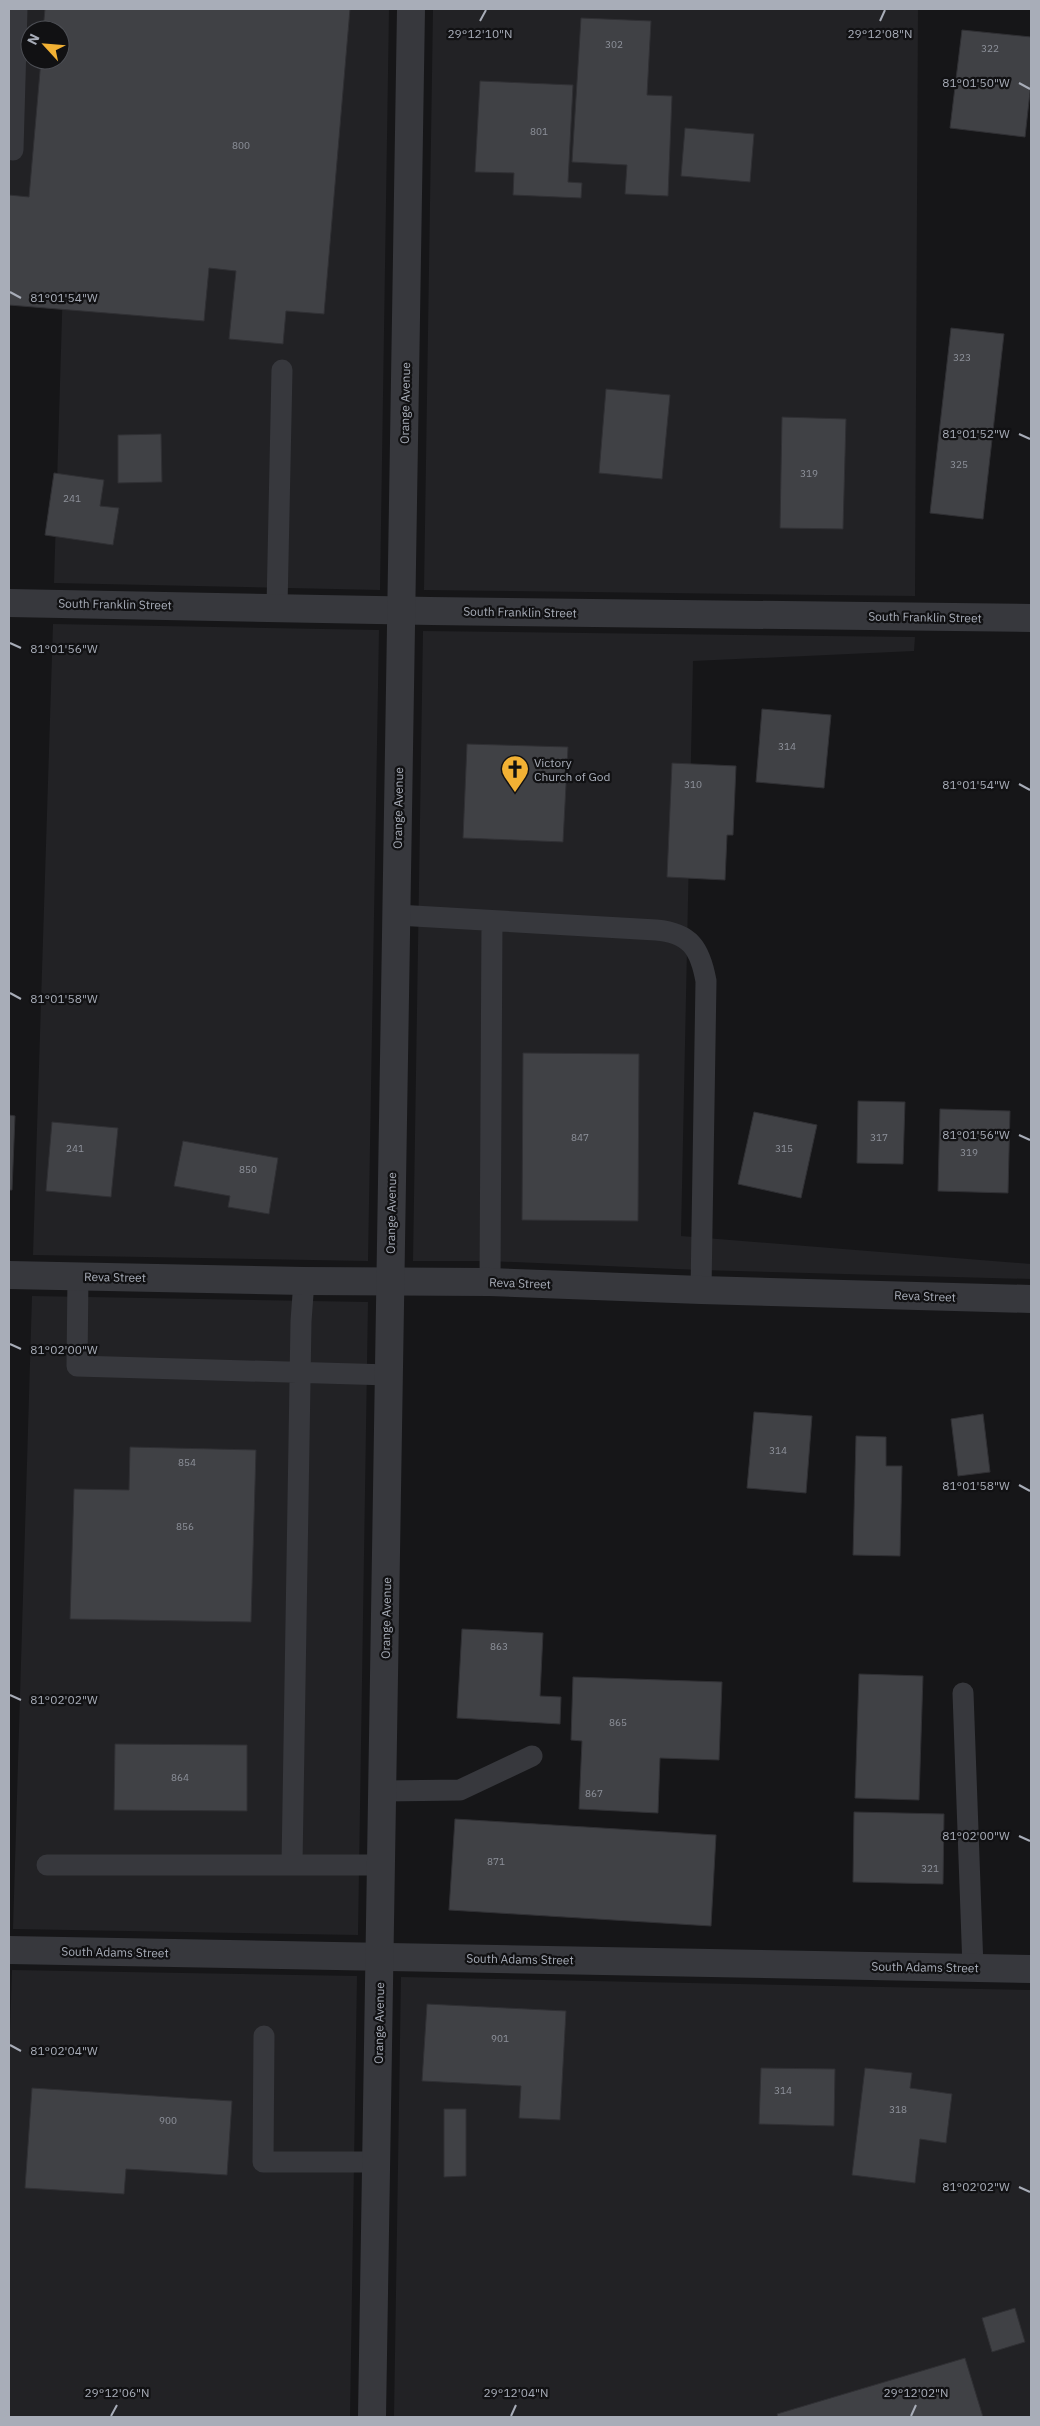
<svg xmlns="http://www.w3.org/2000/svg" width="1040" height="2426" viewBox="0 0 1040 2426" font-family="'IBM Plex Sans',sans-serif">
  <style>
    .built { fill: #222225; fill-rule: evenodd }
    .building { fill: #404145; stroke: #303034 }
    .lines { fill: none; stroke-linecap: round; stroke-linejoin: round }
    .service { stroke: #37383d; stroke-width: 21 }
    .minor { stroke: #37383d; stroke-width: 28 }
    .tertiary { stroke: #37383d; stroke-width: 28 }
    .ticks { fill: none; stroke: #a8adb8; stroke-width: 2 }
    .labels { text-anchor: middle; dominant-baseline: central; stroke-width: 4.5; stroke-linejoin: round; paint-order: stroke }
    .number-label { font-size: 10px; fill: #8e929b }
    .street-label { font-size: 12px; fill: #a8adb8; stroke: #111113 }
    .poi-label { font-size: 12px; fill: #a8adb8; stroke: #111113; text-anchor: start }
    .ticks-label { font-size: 12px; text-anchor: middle; fill: #a8adb8; stroke: #111113; stroke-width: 4.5; stroke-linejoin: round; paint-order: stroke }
  </style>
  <rect width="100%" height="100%" fill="#161618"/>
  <!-- built -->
  <path class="built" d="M9 9H389L380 590 54 583 63 283 9 282ZM30 30H60V60H30Z
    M433 9H918L915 596 424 590Z
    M53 624 379 630 368 1261 33 1255Z
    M423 631 915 637 914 651 693 661 681 1236 1031 1264V1279L700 1270 489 1261H413Z
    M32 1296 368 1302 358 1935 13 1929Z
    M12 1970 357 1976 350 2417H9V2062Z
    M401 1977 1031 1990V2417H394Z"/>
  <!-- building -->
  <path class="building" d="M45 9H350L324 314 286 311 283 344 229 339 236 271 209 268 204 321 9 305V195L29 197 41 60H60V30H43Z
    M581 18 651 21 647 95 672 96 668 196 625 194 627 165 572 162Z
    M962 30 1031 37V83L1025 137 950 128Z
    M480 81 573 85 568 182 582 183 581 198 513 195 514 173 475 172Z
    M685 128 754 134 750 182 681 176Z
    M951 328 1004 334 983 519 930 513Z
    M606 389 670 395 662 479 599 473Z
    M782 417 846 419 843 529 780 528Z
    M161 434 162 482 118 483V435Z
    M54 473 104 480 100 506 119 508 113 545 45 535Z
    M762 709 831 715 824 788 756 782Z
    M467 744 568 747 563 842 463 838Z
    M672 763 736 766 733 835H727L725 880 667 877Z
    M523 1053 639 1054 638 1221 522 1220Z
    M858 1101 905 1102 903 1164 857 1163Z
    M940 1109 1010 1111 1008 1193 938 1191Z
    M754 1112 817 1125 801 1198 738 1184Z
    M9 1115 15 1116 12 1190H9Z
    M52 1122 118 1128 111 1197 46 1191Z
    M183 1141 278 1158 269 1214 228 1207 230 1196 174 1186Z
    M754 1412 812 1416 806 1493 747 1488Z
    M983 1414 990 1472 958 1476 951 1419Z
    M856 1436 886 1437V1466H902L900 1556 853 1555Z
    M130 1447 256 1450 251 1622 70 1619 74 1489 129 1490Z
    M462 1629 543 1633 540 1696 561 1697 560 1724 457 1718Z
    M859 1674 923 1676 919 1800 855 1798Z
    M573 1677 722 1682 719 1760 660 1758 658 1813 579 1809 582 1741 571 1740Z
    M115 1744 247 1745V1811L114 1810Z
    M854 1812 944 1814 943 1884 853 1882Z
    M455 1819 716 1835 711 1926 449 1910Z
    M427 2004 566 2011 560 2120 519 2118 521 2086 422 2081Z
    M761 2068 835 2069 834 2126 759 2124Z
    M865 2068 912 2073 910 2088 952 2094 946 2143 920 2139 915 2183 852 2175Z
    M32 2088 232 2101 227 2175 126 2169 124 2194 25 2188Z
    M444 2109H466V2176L444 2177Z
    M1015 2308 1025 2342 992 2352 982 2318Z
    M965 2358 983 2417H778L777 2414Z"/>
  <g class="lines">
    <!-- service -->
    <path class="service" d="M13 150 17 9
      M277 607 282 370
      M397 915 656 930C690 933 700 948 706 981L701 1290
      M78 1276 77 1366 389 1375
      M490 1282 492 921
      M963 1693 973 1968
      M384 1791 460 1790 532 1756
      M47 1865H383
      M292 1865 301 1321 304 1281
      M264 2036 263 2162H377"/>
    <!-- minor -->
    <path class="minor" d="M9 603 431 611 1031 618
      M9 1275 304 1281 490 1282 701 1290 1031 1299
      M9 1950 1031 1969"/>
    <!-- tertiary -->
    <path class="tertiary" d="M372 2417 411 9"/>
  </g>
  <!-- ticks -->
  <path class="ticks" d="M480 21 486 10M880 21 885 10M1019 83 1030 89M10 292 21 298M1019 434 1030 439M10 643 21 648M1019 784 1030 790M10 993 21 999M1019 1135 1030 1140M10 1344 21 1349M1019 1485 1030 1491M10 1695 21 1700M1019 1836 1030 1841M10 2045 21 2051M1019 2187 1030 2192M111 2416 117 2405M511 2416 516 2405M911 2416 916 2405"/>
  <!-- icons -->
  <defs>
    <g id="church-pin" transform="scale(1.4375)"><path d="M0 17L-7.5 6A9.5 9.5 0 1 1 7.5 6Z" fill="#f2b134" stroke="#111113"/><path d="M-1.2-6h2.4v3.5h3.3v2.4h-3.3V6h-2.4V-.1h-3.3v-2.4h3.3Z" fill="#111"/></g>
  </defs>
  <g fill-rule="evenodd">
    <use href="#church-pin" x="515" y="769"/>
  </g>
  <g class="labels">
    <!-- number labels -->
    <g class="number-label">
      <text x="614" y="44">302</text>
      <text x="990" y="48">322</text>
      <text x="539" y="131">801</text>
      <text x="241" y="145">800</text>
      <text x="962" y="357">323</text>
      <text x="959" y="464">325</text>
      <text x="809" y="473">319</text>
      <text x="72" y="498">241</text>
      <text x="787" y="746">314</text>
      <text x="693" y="784">310</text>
      <text x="580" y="1137">847</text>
      <text x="879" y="1137">317</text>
      <text x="75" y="1148">241</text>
      <text x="784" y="1148">315</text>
      <text x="969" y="1152">319</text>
      <text x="248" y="1169">850</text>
      <text x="778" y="1450">314</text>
      <text x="187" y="1462">854</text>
      <text x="185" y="1526">856</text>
      <text x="499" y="1646">863</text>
      <text x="618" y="1722">865</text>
      <text x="180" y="1777">864</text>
      <text x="594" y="1793">867</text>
      <text x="496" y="1861">871</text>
      <text x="930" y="1868">321</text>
      <text x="500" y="2038">901</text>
      <text x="783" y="2090">314</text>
      <text x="898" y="2109">318</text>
      <text x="168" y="2120">900</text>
    </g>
    <!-- street labels -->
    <g class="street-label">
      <text transform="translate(405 403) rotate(-89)">Orange Avenue</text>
      <text transform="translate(115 604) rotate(1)">South Franklin Street</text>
      <text transform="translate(520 612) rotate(1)">South Franklin Street</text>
      <text transform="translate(925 617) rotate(1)">South Franklin Street</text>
      <text transform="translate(398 808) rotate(-89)">Orange Avenue</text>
      <text transform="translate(391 1213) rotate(-89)">Orange Avenue</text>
      <text transform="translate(115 1277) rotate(1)">Reva Street</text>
      <text transform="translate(520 1283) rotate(2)">Reva Street</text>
      <text transform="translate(925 1296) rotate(2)">Reva Street</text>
      <text transform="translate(386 1618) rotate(-89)">Orange Avenue</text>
      <text transform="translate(115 1952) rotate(1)">South Adams Street</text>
      <text transform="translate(520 1959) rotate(1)">South Adams Street</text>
      <text transform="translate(925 1967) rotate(1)">South Adams Street</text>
      <text transform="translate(379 2023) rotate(-89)">Orange Avenue</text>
    </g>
    <!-- poi labels -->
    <g class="poi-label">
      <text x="534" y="762">Victory<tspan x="534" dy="14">Church of God</tspan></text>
    </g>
  </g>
  <g class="ticks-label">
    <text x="480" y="38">29°12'10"N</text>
    <text x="880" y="38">29°12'08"N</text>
    <text x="976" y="87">81°01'50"W</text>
    <text x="64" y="302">81°01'54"W</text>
    <text x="976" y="438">81°01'52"W</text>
    <text x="64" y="653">81°01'56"W</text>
    <text x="976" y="789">81°01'54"W</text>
    <text x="64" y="1003">81°01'58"W</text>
    <text x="976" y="1139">81°01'56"W</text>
    <text x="64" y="1354">81°02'00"W</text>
    <text x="976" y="1490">81°01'58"W</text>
    <text x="64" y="1704">81°02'02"W</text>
    <text x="976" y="1840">81°02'00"W</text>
    <text x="64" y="2055">81°02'04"W</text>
    <text x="976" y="2191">81°02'02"W</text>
    <text x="117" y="2397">29°12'06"N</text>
    <text x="516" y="2397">29°12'04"N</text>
    <text x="916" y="2397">29°12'02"N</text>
  </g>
  <!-- border -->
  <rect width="1040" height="2426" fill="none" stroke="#a8adb8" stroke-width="20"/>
  <!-- north arrow -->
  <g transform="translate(45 45) rotate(296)"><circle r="24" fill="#111113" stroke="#4d4f55"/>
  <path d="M0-4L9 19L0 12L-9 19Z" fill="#f2b134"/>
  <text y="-8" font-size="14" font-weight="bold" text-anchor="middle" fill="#a8adb8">N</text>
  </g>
</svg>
